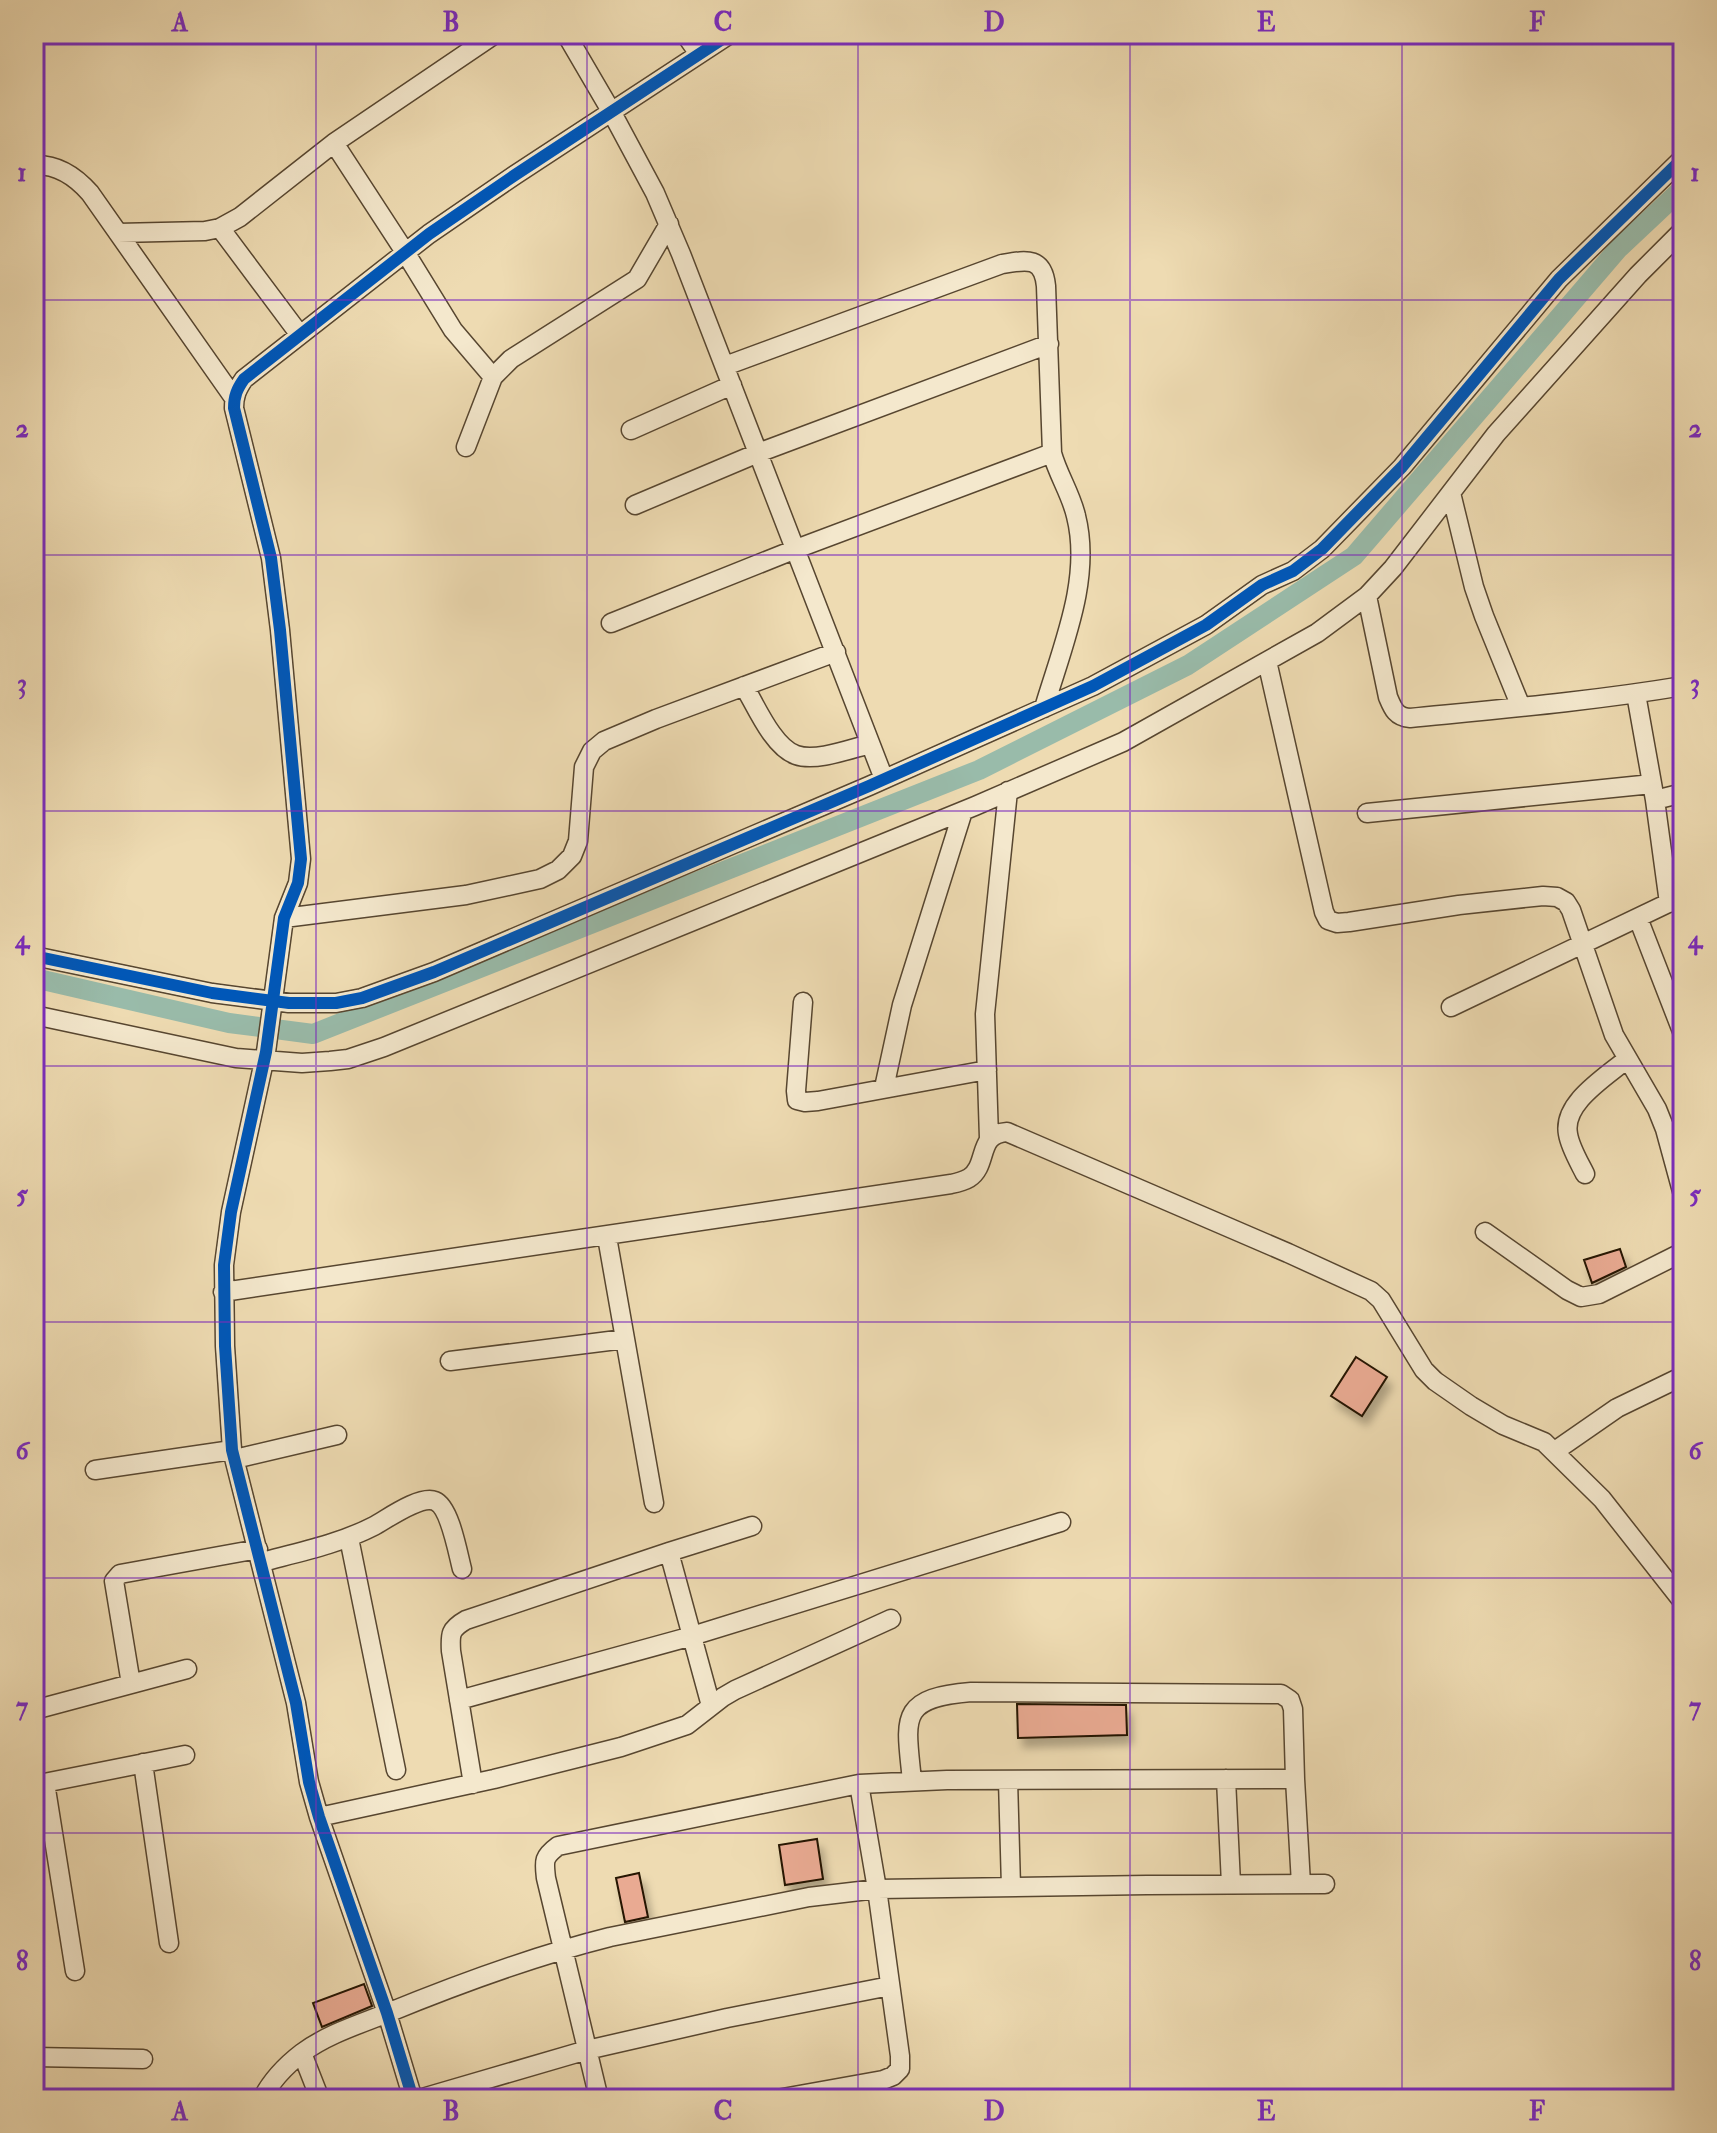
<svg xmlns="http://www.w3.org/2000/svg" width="1717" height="2133" viewBox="0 0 1717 2133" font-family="'IM FELL Double Pica',serif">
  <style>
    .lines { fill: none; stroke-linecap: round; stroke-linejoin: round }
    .canal { stroke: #9ba; stroke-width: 20 }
    .building { fill: #e9aa92; stroke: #251404; stroke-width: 2; filter: url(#shadow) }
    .minor-casing { stroke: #574630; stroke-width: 21 }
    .minor { stroke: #f4e8cd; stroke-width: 18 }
    .cycleway-casing { stroke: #f4e8cd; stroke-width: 17 }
    .cycleway { stroke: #0057b8; stroke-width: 12 }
    .grid { fill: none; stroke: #7b2cbf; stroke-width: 2; stroke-opacity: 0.55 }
    .neatline { fill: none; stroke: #7b2cbf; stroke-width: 3 }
    .grid-label { font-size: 26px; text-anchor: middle; font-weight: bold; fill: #7b2cbf }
  </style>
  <defs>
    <filter id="shadow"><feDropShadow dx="5" dy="9" stdDeviation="4" flood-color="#0004"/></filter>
  </defs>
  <rect width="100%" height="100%" fill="#eedbb2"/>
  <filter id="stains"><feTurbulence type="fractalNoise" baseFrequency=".0025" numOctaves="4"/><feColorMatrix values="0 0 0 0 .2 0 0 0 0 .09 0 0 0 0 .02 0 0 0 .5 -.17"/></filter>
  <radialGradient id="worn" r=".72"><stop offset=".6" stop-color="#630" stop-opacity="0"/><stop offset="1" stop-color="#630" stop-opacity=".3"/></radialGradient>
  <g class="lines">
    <!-- canal -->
    <path class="canal" d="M34 978 229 1023 313 1034 979 770 1188 665 1354 556 1618 249 1683 188"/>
  </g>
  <!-- building -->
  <path class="building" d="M1620 1249 1626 1267 1592 1283 1584 1260Z
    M1356 1357 1387 1377 1362 1416 1331 1396Z
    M1017 1704 1126 1705 1127 1735 1018 1738Z
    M817 1839 823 1879 785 1885 779 1845Z
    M639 1873 648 1917 625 1922 616 1878Z
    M364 1984 372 2006 322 2027 313 2003Z"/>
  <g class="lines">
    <!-- minor casing -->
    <g class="minor-casing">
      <path id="minor" d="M566 34 611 111 655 193 681 254 884 779
        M685 34 699 54
        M334 143 405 252 453 330 493 377
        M34 165C57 164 76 177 90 193L234 398
        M220 228 300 335
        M118 233 205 231 220 228 240 217 334 143 495 34
        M725 366 1002 264C1026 260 1043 256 1046 286L1052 453C1058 475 1071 494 1076 516 1092 579 1062 647 1044 708
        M631 430 732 385
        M466 447 493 377 511 359 637 279 669 224
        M1451 493 1474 587 1484 616 1521 707
        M635 505 758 453 1049 344
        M1367 596 1388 697C1393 709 1396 717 1410 718 1501 709 1593 701 1683 686
        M611 623 796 549 1052 453
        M1267 661 1324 912 1328 920 1337 923 1349 922 1459 905 1543 896 1557 897 1566 902 1571 910 1614 1035 1657 1109 1665 1129 1683 1195
        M744 686C756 706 773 747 796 755 816 762 850 749 870 744
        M1636 694 1655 800 1669 903
        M1655 800 1683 793
        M1367 813 1652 784
        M284 918 466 895 540 879 558 870 572 856 578 841 584 767 592 751 604 741 656 719 836 652
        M1638 918 1683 1034
        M34 956 212 993 289 1003H336L362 998 434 972 869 786 1093 686 1206 625 1262 585 1293 571 1322 549 1402 467 1559 279 1683 158
        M803 1002 796 1091 797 1100 805 1102 818 1101 987 1070
        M1451 1007 1683 896
        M34 1015 236 1058 302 1063 330 1061 348 1059 384 1047 975 806 1123 742 1317 633 1367 596 1393 568 1496 434 1638 275 1683 230
        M884 1088 902 1005 963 811
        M989 1138 985 1014 1008 791
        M1585 1174C1579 1162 1570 1147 1568 1134 1562 1103 1606 1077 1627 1059
        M1485 1232 1567 1290 1581 1297 1599 1294 1683 1252
        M607 1237 654 1503
        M223 1292 951 1184C956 1183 964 1181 969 1178 989 1165 976 1134 1007 1132L1288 1253 1371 1291 1381 1300 1424 1370 1435 1381 1471 1406 1503 1425 1544 1442 1602 1499 1683 1602
        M450 1361 625 1339
        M1555 1451 1617 1408 1683 1376
        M235 1459 337 1435
        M95 1470 232 1450
        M349 1538 396 1770
        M669 1552 711 1706
        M262 1562C300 1552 339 1544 374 1526 387 1519 420 1495 435 1501 450 1507 458 1554 462 1569
        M131 1684 114 1581 120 1574 258 1549
        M459 1700 692 1636 1061 1522
        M34 1710 187 1669
        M143 1763 169 1943
        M1226 1779 1231 1884
        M1008 1780 1011 1887
        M912 1781C906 1719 897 1698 971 1692L1281 1694 1290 1700 1293 1709 1295 1779 1301 1884
        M45 1783 75 1971
        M473 1784 451 1651C450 1634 450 1629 466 1620L669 1552 752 1526
        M34 1785 185 1755
        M319 1817 494 1779 621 1747 687 1725 723 1697 735 1690 891 1619
        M302 2053 320 2099
        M34 2057 143 2059
        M262 2099C271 2081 285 2066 302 2053 326 2035 357 2025 385 2014 458 1984 534 1956 610 1937L809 1897 877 1889 1147 1885 1325 1884
        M413 2099 387 2013 319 1817 309 1782 296 1703 232 1450 225 1346 224 1265 231 1212 266 1052 284 918 298 883 301 859 280 630 271 558 234 408C234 396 237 389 244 379L429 234 515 175 730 34
        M419 2099 587 2050 727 2018 890 1986
        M599 2099 546 1878C544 1861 543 1857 558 1846L859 1784 947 1780 1295 1779
        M777 2099 883 2080 893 2076 900 2069V2056L877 1889 859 1784"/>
    </g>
    <!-- minor -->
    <use href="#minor" class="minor"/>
    <!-- cycleway casing -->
    <g class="cycleway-casing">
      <path id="cycleway" d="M34 956 212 993 289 1003H336L362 998 434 972 869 786 1093 686 1206 625 1262 585 1293 571 1322 549 1402 467 1559 279 1683 158
        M413 2099 387 2013 319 1817 309 1782 296 1703 232 1450 225 1346 224 1265 231 1212 266 1052 284 918 298 883 301 859 280 630 271 558 234 408C234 396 237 389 244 379L429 234 515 175 730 34"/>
    </g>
    <!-- cycleway -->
    <use href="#cycleway" class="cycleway"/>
  </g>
  <!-- grid -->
  <path class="grid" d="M316 34V2099M587 34V2099M858 34V2099M1130 34V2099M1402 34V2099M34 300H1683M34 555H1683M34 811H1683M34 1066H1683M34 1322H1683M34 1578H1683M34 1833H1683"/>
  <!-- margin -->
  <rect width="1717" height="2133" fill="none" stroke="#eedbb2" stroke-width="88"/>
  <rect x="44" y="44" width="1629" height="2045" class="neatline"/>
  <g class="grid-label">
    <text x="180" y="31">A</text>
    <text x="451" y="31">B</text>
    <text x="723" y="31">C</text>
    <text x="994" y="31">D</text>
    <text x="1266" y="31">E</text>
    <text x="1537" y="31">F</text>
    <text x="22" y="181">1</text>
    <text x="1695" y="181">1</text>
    <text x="22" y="437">2</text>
    <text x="1695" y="437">2</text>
    <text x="22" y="692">3</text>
    <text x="1695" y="692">3</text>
    <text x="22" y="948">4</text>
    <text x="1695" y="948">4</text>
    <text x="22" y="1203">5</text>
    <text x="1695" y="1203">5</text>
    <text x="22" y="1459">6</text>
    <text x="1695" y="1459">6</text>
    <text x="22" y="1715">7</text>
    <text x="1695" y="1715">7</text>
    <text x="22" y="1970">8</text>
    <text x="1695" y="1970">8</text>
    <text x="180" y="2120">A</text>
    <text x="451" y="2120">B</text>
    <text x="723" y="2120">C</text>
    <text x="994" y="2120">D</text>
    <text x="1266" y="2120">E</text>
    <text x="1537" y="2120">F</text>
  </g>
  <rect width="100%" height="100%" filter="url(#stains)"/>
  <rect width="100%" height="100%" fill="url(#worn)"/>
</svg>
